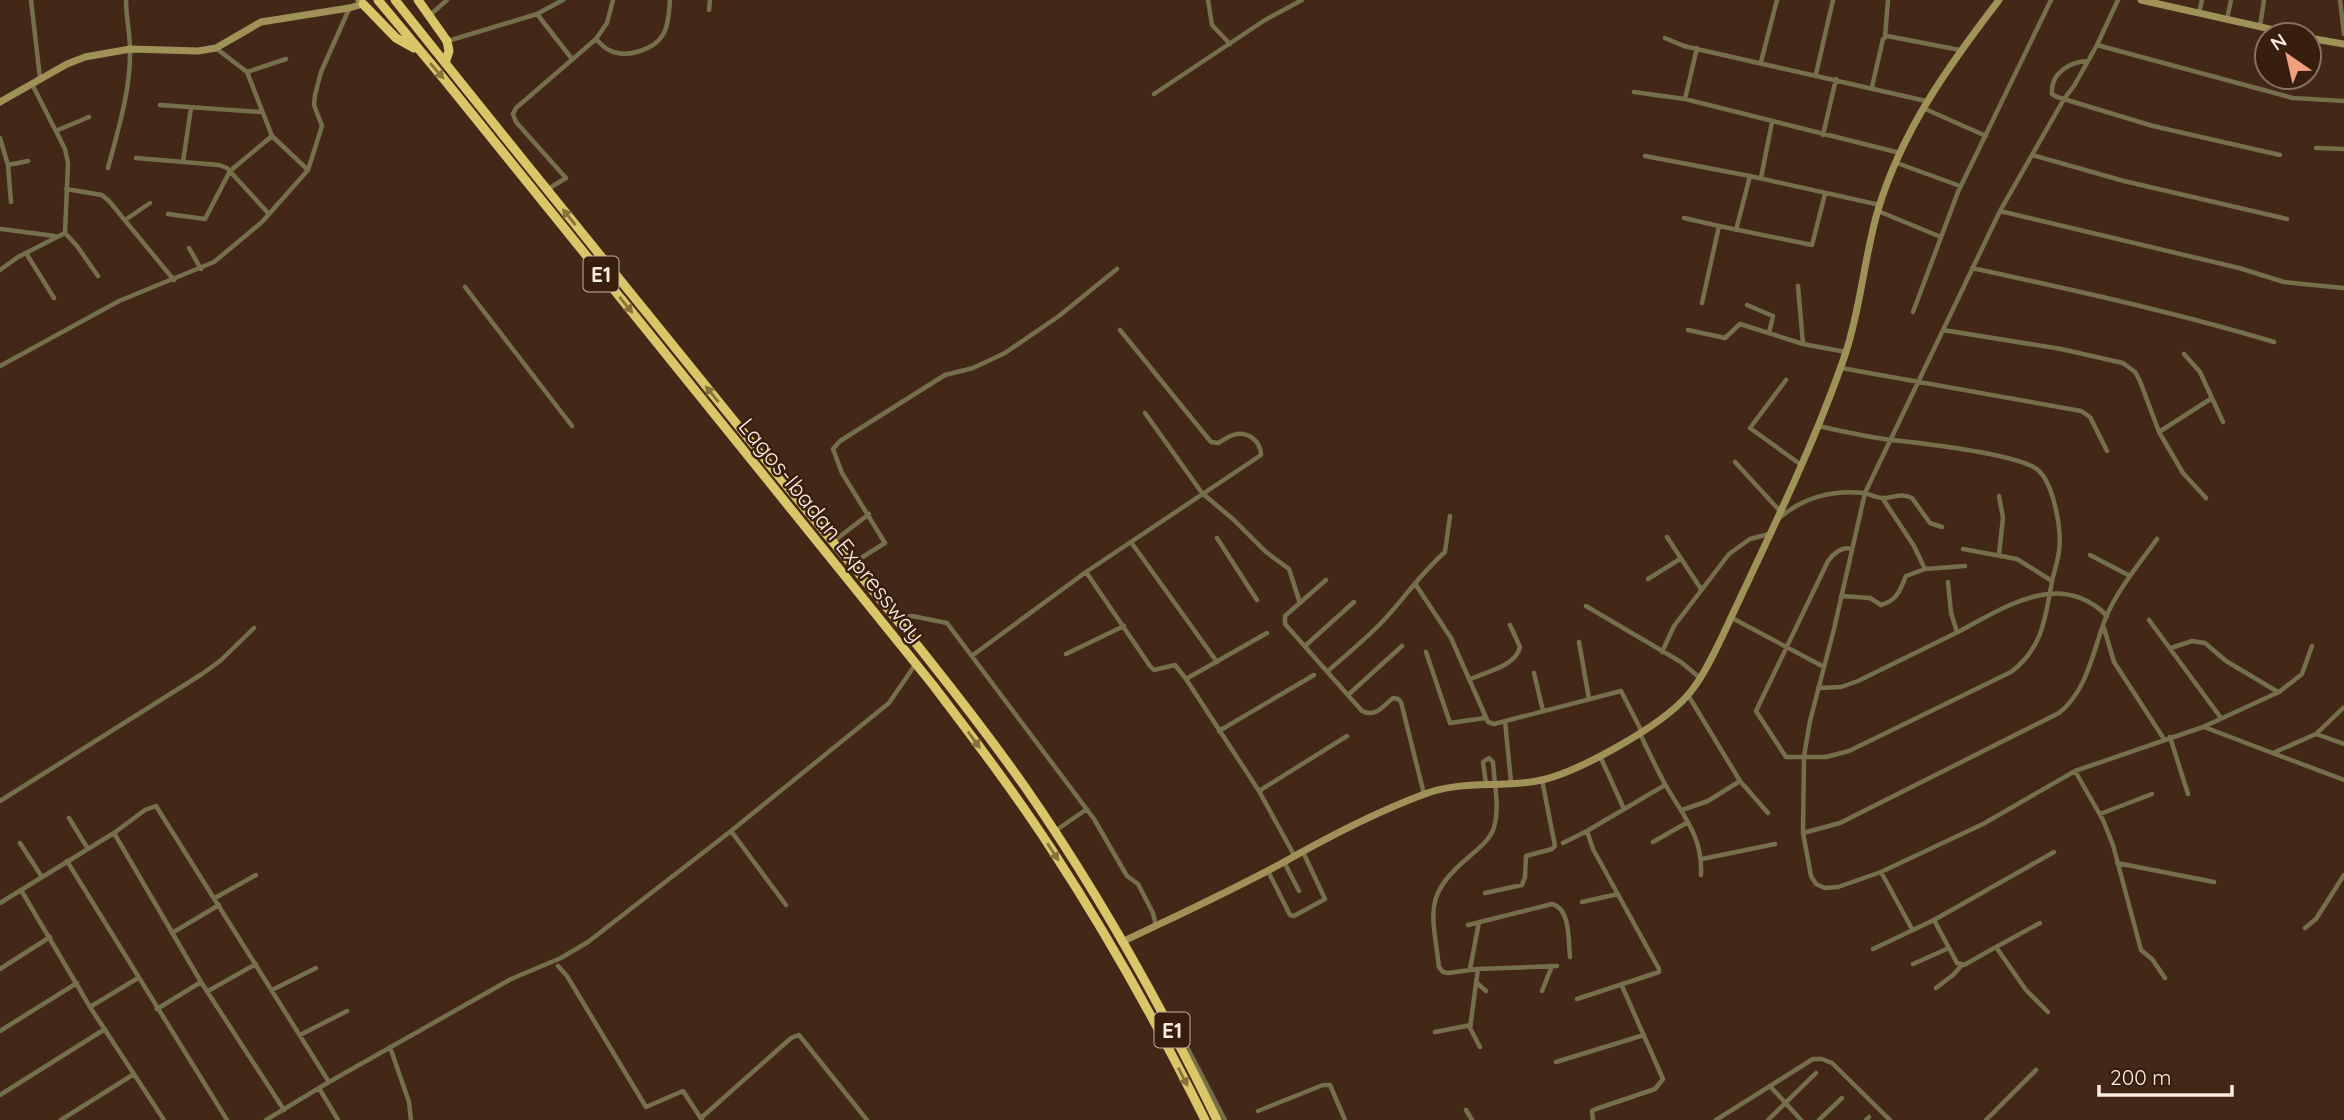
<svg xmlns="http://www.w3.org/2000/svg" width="2344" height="1120" viewBox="0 0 2344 1120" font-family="Quicksand,sans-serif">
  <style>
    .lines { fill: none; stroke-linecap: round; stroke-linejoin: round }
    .street { stroke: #766f4b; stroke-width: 4.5 }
    .secondary { stroke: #9e9258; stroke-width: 7 }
    .highway { stroke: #d9c669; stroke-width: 9 }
    .oneway { fill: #88723b }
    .labels { text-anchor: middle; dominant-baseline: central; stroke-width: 5; stroke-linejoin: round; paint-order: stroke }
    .shield { fill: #381e0d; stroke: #c3aea1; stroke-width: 2 }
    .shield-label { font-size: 21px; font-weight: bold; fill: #feece1 }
    .street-label { font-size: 23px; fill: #feece1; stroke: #381e0d }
  </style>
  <rect width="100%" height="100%" fill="#432817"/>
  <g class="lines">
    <!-- street -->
    <path class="street" d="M31 0 40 78
      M1208 0 1212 25 1230 44
      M2118 0 2097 45 2074 86 2064 99 2000 211 1865 493 1834 629 1810 721 1804 756 1803 833 1811 876 1816 884 1825 888 1838 887 1881 872 1983 824 2075 771 2203 727 2279 692 2302 674 2312 646
      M2340 0 2344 34
      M709 10 710 0
      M2199 13 2202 0
      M537 14 572 59
      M429 16 447 0
      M2227 19 2231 0
      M2260 26 2264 0
      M1885 37 1888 0
      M1665 38 1684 46 1926 101
      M596 39C600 43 604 48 609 50 626 59 655 50 664 33 669 23 669 11 670 0
      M448 41 537 14 563 0
      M2097 45 2293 98 2344 101
      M217 49 247 72 272 136 308 170
      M2087 61C2070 62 2050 73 2052 94L2057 97 2153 126 2280 155
      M1761 62 1777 0
      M247 72 286 59
      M1816 74 1833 0
      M32 84 65 149 68 163 65 233 77 246 98 276
      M1872 87 1883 39 1887 36 1960 50
      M1634 92 1685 99 1900 153
      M1154 94 1265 20 1302 0
      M1685 99 1697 48
      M160 105 260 112
      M1923 108 1986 136
      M58 130 89 117
      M1823 135 1836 79
      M0 138 8 165 11 202
      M2316 148 2344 149
      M2032 155 2124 181 2287 219
      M1645 156 1750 176 1880 205
      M136 158 219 165 227 168 269 214
      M183 162 191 108
      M1897 163 1960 186
      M8 165 28 161
      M108 168C118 130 131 89 130 49 130 33 126 17 126 0
      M1761 178 1772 122
      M66 189 102 195 109 201 174 280
      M548 189 566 178 516 122 513 114 516 108 596 39 607 23 613 0
      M1878 211 1941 237
      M2000 211 2239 268 2284 282 2343 288
      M168 214 205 219 230 171 272 136
      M1684 218 1719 226
      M125 220 150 203
      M1 229 55 236
      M1736 230 1750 176
      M189 248 201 269
      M26 253 54 298
      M1972 268C2073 290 2174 312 2274 342
      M0 270 18 257 65 233
      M1798 286 1803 344 1846 352
      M465 287 572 426
      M1702 303 1719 226 1812 245 1825 194
      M1747 305 1773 316 1769 333
      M1913 312 1958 192 2051 0
      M1688 330 1725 338 1740 324 1803 344
      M1943 330 2061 349 2123 363 2135 372 2140 381 2159 432 2183 473 2206 498
      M2184 354 2200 372 2223 422
      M0 366 119 301 214 262 262 222 308 170 322 126 314 105 315 95 321 72 349 9
      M1841 368 2081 411 2090 417 2107 451
      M1786 380 1750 428 1800 464
      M1145 413 1202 493 1234 520 1266 552 1289 569 1300 603
      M1818 426C1842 431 1867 437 1892 440 1920 443 2018 454 2038 470 2054 484 2062 531 2059 551 2058 560 2055 569 2053 577 2045 615 2045 646 2011 672L1849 751 1826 757H1786L1756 711 1828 561C1833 554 1842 546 1851 549
      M2159 432 2212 398
      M1735 462 1780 511
      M1999 496 2003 518 1999 554
      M1883 499 1914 546 1925 569 1965 566
      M1779 518C1803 498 1832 490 1863 493 1870 494 1878 499 1885 498 1896 497 1901 493 1912 498L1930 523 1942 527
      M1667 537 1701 589
      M1217 538 1257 600
      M834 541 869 514
      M1131 542 1217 662
      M1963 549 2017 559 2052 581
      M2090 555 2130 576
      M854 568 861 558 885 543 842 473 833 449 840 441 945 375 973 368 1005 353 1059 316 1117 269
      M1086 572 1150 666 1154 670 1175 665 1186 679 1259 791 1294 855
      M1648 579 1680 559
      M1326 580 1285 616V624L1362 711C1375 718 1383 706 1393 698L1398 699 1401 702 1424 794
      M1948 582 1951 613 1957 632
      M1416 585 1451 638 1488 722 1494 724 1621 691 1642 732
      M1841 596 1870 598 1881 605C1898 600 1900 590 1906 576L1925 569
      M1586 606 1681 662 1700 678
      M1732 618 1824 667
      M895 619 912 616 947 623 1094 819 1127 876 1138 884 1153 913 1156 926
      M2149 620 2221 718
      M2104 628 2114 662 2164 739
      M1579 642 1589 699
      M1305 646 1354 602
      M2171 648 2192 641 2205 643 2226 661 2278 692
      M1426 652 1450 723 1485 718
      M1662 652 1674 626 1729 554 1750 539 1769 534
      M1066 654 1124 626
      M973 655 1086 572 1261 455C1261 441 1247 430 1233 435 1227 437 1222 441 1218 443L1211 442 1120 330
      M1328 671C1346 655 1367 638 1384 620 1405 597 1422 572 1445 552L1450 516
      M1534 673 1543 711
      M1186 679 1267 633
      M1470 679C1486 672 1516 666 1520 647L1510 625
      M1818 688 1841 687 1858 681C1892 664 1926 648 1960 631 1988 616 2016 598 2048 594 2070 591 2092 600 2107 616
      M1348 695 1402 646
      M1688 695 1740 781 1768 813
      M1505 721 1511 782
      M2204 727 2344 780
      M1219 731 1314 675
      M1640 734C1648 750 1656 768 1665 784 1683 816 1703 836 1701 875
      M2316 734 2344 744
      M2170 737 2188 794
      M2273 753 2316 734 2343 708
      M1600 756 1624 809
      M2075 771 2103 820 2113 845 2141 950 2152 959 2165 978
      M1486 784 1483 762 1489 758 1493 762C1494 782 1500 807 1494 827 1491 839 1479 848 1470 856 1423 895 1432 910 1439 967L1443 972 1448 973 1478 969 1557 966
      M1259 791 1347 736
      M0 801 202 674 220 661 254 628
      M1682 810 1708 801 1740 781
      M2100 814 2152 794
      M69 818 88 849
      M731 831 786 905
      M1055 831 1087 809
      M114 833 201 982 284 1110
      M1803 833 1840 823 2059 713C2088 690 2093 650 2106 617 2118 589 2140 563 2157 539
      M1653 842 1688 822
      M20 843 42 877
      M1563 843 1587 831
      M1702 859 1775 844
      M67 861 227 1120
      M1284 862 1299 891
      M2117 863 2214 882
      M1268 871 1290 915 1294 916 1325 899 1303 852
      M1881 872 1912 929
      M21 890 90 1007 164 1120
      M1485 893 1522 885 1525 877 1526 856 1552 849 1555 846 1542 780
      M215 898 256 875
      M1582 902 1618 894
      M0 903 114 833 145 810 156 806 329 1082
      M1934 920 1957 963 1964 965 1996 947 2026 990 2048 1012
      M1468 925 1552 904C1571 909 1568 940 1570 957
      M2305 928 2316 919 2344 875
      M172 933 219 905
      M1996 947 2040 923
      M1873 949 1934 920 2054 852
      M1913 964 1949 948
      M558 966 567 976 646 1107 683 1091 702 1120
      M0 969 50 937
      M1470 969 1479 922
      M1478 969 1470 1028 1480 1047
      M1477 983 1486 991
      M1936 988 1953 975 1961 966
      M272 990 316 968
      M208 991 256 964
      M1542 991 1552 966
      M1577 999 1659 972V969L1593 849 1587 831 1665 785
      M90 1007 138 978
      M157 1009 201 982
      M1167 1015 1176 1026 1225 1120
      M0 1031 77 983
      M1435 1032 1471 1025
      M300 1035 347 1011
      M390 1047 409 1102 411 1120
      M1556 1062 1644 1035
      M1770 1086 1801 1120
      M319 1088 338 1120
      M0 1095 105 1029
      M1466 1110 1472 1120
      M1258 1111 1323 1085H1330L1345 1120
      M701 1118 791 1038 799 1035 867 1120
      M61 1120 134 1074
      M266 1120 329 1082 511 979 561 958 588 942 731 831 889 703 915 665
      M1593 1120 1592 1111 1596 1109 1655 1089 1663 1079 1622 986
      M1716 1120 1813 1059H1822L1832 1063 1890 1120
      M1768 1120 1816 1073
      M1819 1120 1842 1098
      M1866 1120 1869 1117
      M1986 1120 2036 1070"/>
    <!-- secondary -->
    <path class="secondary" d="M2141 0 2297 35
      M2309 38 2344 44
      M0 102 67 64 85 57 130 49 198 51 216 48 261 22 349 8 363 4 359 0
      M1122 942C1176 916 1231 891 1284 862 1328 837 1374 813 1422 795 1459 780 1498 788 1537 781 1576 774 1661 726 1687 696 1702 679 1712 657 1722 637 1765 544 1812 451 1845 355 1861 308 1864 257 1878 210 1902 130 1949 65 1999 0"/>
    <!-- highway -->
    <path class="highway" d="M378 0 443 78 933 685C974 739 1015 793 1052 850 1109 937 1159 1027 1205 1120
      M395 0C521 159 650 316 777 474 861 577 948 678 1025 787 1098 892 1161 1005 1217 1120
      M418 0 447 41 449 51 445 63
      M363 4 396 38 414 48"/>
  </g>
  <!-- one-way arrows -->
  <defs><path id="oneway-solid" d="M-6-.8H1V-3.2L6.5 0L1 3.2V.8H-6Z" transform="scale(1.75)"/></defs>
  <g class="oneway">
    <use href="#oneway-solid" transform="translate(437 71) rotate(49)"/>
    <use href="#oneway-solid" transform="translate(569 217) rotate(-129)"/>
    <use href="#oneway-solid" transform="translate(626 305) rotate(51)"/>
    <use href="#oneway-solid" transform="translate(712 394) rotate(-129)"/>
    <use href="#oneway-solid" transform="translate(974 740) rotate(54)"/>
    <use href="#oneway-solid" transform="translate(1053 852) rotate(57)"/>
    <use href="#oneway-solid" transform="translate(1183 1077) rotate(63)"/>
  </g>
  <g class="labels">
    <!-- shield labels -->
    <g class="shield">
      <rect x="583.5" y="256.5" width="35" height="35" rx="5"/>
      <rect x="1154.5" y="1012.5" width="35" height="35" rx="5"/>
    </g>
    <g class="shield-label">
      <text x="601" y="274">E1</text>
      <text x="1172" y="1030">E1</text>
    </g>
    <!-- street labels -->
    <g class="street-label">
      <text transform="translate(832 530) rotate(51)">Lagos-Ibadan Expressway</text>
    </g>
  </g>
  <!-- north arrow -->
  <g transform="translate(2288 56) rotate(326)"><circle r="33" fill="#381e0d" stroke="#877062" stroke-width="2"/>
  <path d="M0-5L12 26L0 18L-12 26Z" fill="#f2a17e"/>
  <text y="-10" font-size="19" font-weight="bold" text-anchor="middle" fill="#feece1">N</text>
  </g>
  <!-- scale -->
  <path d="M2099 1085v10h133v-10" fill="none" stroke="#feece1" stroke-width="3.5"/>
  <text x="2110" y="1085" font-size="21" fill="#feece1" stroke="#381e0d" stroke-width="5" paint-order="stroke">200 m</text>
</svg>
